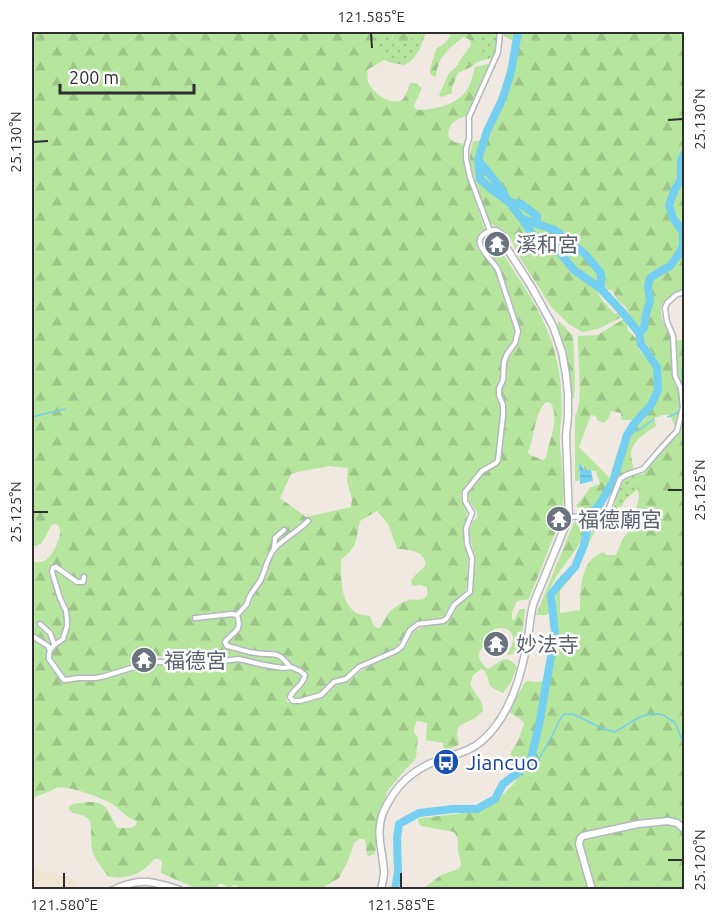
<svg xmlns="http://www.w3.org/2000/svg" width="716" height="921" viewBox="0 0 716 921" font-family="Ubuntu,'Noto Sans TC',sans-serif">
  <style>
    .education { fill: #f0e6d1 }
    .grass { fill: url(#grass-dots) }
    .forest { fill: url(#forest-firs); fill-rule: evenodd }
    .water { fill: url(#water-rules) }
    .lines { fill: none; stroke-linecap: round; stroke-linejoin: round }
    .stream { stroke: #75cff0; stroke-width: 1.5 }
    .river { stroke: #75cff0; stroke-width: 8 }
    .street-casing { stroke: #b4b7c1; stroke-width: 7 }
    .secondary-casing { stroke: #b4b7c1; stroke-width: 9 }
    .street { stroke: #fff; stroke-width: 4 }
    .secondary { stroke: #fff; stroke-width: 6 }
    .ticks { fill: none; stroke: #2e2e2e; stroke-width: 2 }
    .labels { text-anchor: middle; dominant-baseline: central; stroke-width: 5; stroke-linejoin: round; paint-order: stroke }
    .worship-label { font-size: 21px; fill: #5b616d; stroke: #fff; text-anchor: start }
    .transit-label { font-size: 21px; fill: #164399; stroke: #fff; text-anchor: start }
    .neatline { fill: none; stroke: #2e2e2e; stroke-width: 2 }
    .ticks-label { font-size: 15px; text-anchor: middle; fill: #2e2e2e }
  </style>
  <defs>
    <pattern id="grass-dots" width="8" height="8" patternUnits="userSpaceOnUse" patternTransform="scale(1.5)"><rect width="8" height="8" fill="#b6e59e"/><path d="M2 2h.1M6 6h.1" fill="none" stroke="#9dc588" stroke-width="1.8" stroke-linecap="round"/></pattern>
    <pattern id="forest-firs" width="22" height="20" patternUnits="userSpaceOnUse" patternTransform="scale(1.5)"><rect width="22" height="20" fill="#b6e59e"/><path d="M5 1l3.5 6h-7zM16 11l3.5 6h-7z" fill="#9dc588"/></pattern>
    <pattern id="water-rules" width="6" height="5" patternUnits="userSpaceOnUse" patternTransform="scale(1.5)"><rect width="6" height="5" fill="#75cff0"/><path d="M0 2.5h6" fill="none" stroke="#66b2ce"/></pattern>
  </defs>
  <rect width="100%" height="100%" fill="#efe9e1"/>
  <!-- education -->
  <path class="education" d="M32 869 70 877 75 880 77 889H32Z"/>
  <!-- grass -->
  <path class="grass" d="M378 32H392V39H409L423 32H426C421 45 418 59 404 65L392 63 384 60 374 46 373 40Z
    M477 32H498L496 55 492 58 477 62C483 52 484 41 477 32Z
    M642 474 637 486 638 489 625 500 622 506 613 509C615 504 615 500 617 494 620 480 629 476 642 474Z"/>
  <!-- forest -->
  <path class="forest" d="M32 32H378C368 50 377 46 384 60L367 70C368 75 367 80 369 84 374 94 391 106 402 100 406 97 408 88 410 83H415L422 88 414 106 416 109 419 110C437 109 461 104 469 86 472 80 473 73 475 67L492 63 480 84 466 116C455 120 446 125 449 138L454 142 465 144C463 174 476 202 485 230 478 234 475 240 477 249L497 270 515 326V334L510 348 504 354 501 365V379L497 389 501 411 496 458 478 472 461 492V500L467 509 466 523 463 530V543L468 555 467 586 465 591 449 608 445 616 439 619 414 623 408 628 402 640 393 650 357 667 345 678 315 696 307 698 294 697V695C317 675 308 673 286 663L282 666 243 657 215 660 144 655 139 658 140 663 144 665 181 663 197 664 219 663 241 661 266 668 294 671 302 675C302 686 290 689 286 697L287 702 297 703 322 698 327 694 335 685 349 681 359 672 401 650 406 646 413 632 425 626 442 623 447 620 460 602 470 596 473 589V572L475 555 470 538 469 531 473 521 477 518V512L469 501 468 493 486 471 497 465 502 459V441L506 412 501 394V387L506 378 507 360 517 343 520 329 499 267 497 262 483 247 484 239C490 235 495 233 500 239L492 243 495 252 501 251C527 291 554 328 560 378 561 390 562 403 562 414 561 424 559 433 560 442 561 464 566 493 562 515L559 514 555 524 558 526 529 599 517 601 512 613V619L514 620 520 609H525L521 648 513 654 507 655C509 650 513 646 513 640 514 629 503 626 494 629 491 633 490 639 487 643 486 645 484 645 483 647 475 655 480 663 488 669 499 664 505 651 517 667L511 682 503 693 491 687 485 671 481 669 473 675 470 684C474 694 483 699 483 711L475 718 459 726 457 733 459 745 444 751 443 743 426 740 427 723 417 721 414 728V733L418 737 416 758 398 778 387 792 379 818 376 849 374 854 369 856 367 855 365 840 364 839H359L354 843 348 861 339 878 321 889H244L234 885 230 888 220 883 216 889H198L161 873 162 862 159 859 155 858C145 873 125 881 108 876 102 868 94 859 92 849 90 839 93 829 89 819L84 816 71 812 69 809 70 805C79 803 96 799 104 806 110 811 113 821 117 828H131L136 825 137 821C127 818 122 811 114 805 105 799 66 784 56 788 53 789 51 791 48 792 42 795 36 795 32 800V562C36 562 42 563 46 560 52 556 60 540 60 533 61 529 59 527 56 524H53C44 534 47 544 32 547ZM546 402 551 403C560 421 549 439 546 457L543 460 530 455 528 452C535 436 534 413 546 402ZM329 466 348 468 347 481 352 499 351 507 306 517 280 498 291 474C302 470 317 469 329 466ZM377 511 388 524 397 549C410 550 423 550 426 564 422 571 414 574 411 581L413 586 420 585 427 587C427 590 428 594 426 597 422 602 413 598 408 600 401 603 391 609 387 615 385 619 383 623 380 628H377L373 624 370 616C365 615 359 615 355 612 340 602 341 576 341 560 359 545 355 541 360 521Z
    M392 32H423L402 45 396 47 393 44Z
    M437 32H477C484 41 486 54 476 63 471 68 464 70 458 73L452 87V93L442 97 439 95 449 73 457 66 462 57 470 47 471 43 470 40 464 37C449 47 438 57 436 76L434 77 430 73V69L436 49 446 42 451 35Z
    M505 32H684V290C675 293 662 298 661 310 660 321 667 327 670 336 673 349 672 361 673 374 674 382 679 388 679 396 680 408 677 418 676 429L670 415H662L654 418 656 426C647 432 631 442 631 454 631 458 633 464 633 469L615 478 594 508 590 509 585 510 576 506 591 487 600 484 596 471 585 470 581 464H579V481H575V416C584 402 577 356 578 336L598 335 625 318 628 330 637 340C637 350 642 354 649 360L653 354 643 339 644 332 629 315 626 307 618 301 612 290H606L603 272 600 273C599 276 597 279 597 283 594 296 608 305 615 314L620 312 622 317 598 329 582 332 569 324 552 308 520 258 508 234 490 223 478 190 470 164V155L473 141H479L491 122 516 50 514 41 504 36ZM611 411 621 413V419L623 420H632L643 415 647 416C642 424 634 425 628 432 618 445 614 463 610 478L579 447 591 415 596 416 597 420 604 423 608 419Z
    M558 320 573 336 575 378 574 399 570 396 558 332Z
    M684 336V406L683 388 678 375 676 341 684 339Z
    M684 407V889H423L441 875 458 869 461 866C461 861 459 856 458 851 458 843 459 838 454 832L421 826 418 821V819L420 818C442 816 472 814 491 803 501 798 509 789 516 781L511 757V752L519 739 524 723 520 719 509 712V710L526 681 538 682 548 680 550 675 557 636 556 599 557 586 560 577 577 560 584 550 597 519 600 521 573 575 560 591V613L580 610C580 594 580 573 591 560 594 556 600 554 603 552L607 555H616L623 538 640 518 635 514 639 496 637 486 641 476 678 432Z
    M581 520 587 522C586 548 555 567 549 594 547 600 549 607 549 613L547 615H536L574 522Z"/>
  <!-- water -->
  <path class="water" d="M579 464H581L584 470H591L593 481 580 484Z"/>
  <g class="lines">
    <!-- stream -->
    <path class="stream" d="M683 385 682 372 684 354
      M32 417 65 409
      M668 417 677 413 680 409 679 390
      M627 435 639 430 654 419
      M515 774 537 763 553 734 559 721 564 714H573L601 728 615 732C630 724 645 709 663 715 669 717 669 721 675 722L682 740 684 743"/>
    <!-- river -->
    <path class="river" d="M479 161 499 186 509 202 521 204 537 216V223
      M522 219 533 235 556 248 574 270 601 289
      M639 333 644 328 646 314 650 301 648 286 650 278 656 274 670 266 679 254 683 245V232L673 218 669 205 675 189 681 180V160L684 154
      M395 890 398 871 397 838 399 824 419 813 453 809H477L495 799 503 784 530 763 539 725 555 634 551 595 559 584 575 567 584 545 591 512 598 507 613 482 627 435 633 425 651 405 658 390 657 367 641 344 639 333 623 313 601 289V273L585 254 555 230 522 219 509 202 492 190 480 179 478 160 487 131 502 100 511 72 518 32"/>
    <!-- street casing -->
    <g class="street-casing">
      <path id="street" d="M569 517 594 516 608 510 620 479 626 475 643 469 663 446 677 431 683 407 681 389 675 376 673 336 667 322 665 308 667 303 676 295 684 292
        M274 548 275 538 284 530
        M84 577 83 582H77L56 567 53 568 52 572 60 598 66 611 67 621V626L63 639C55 645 48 647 49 659L64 680 79 678H96L105 676 151 662H214L239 659 264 665 283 668 291 667 300 671 305 675C303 686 294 688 290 697L293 701H300L321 695 334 682 346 679 359 667 396 651 402 646 410 630 418 624 443 621 447 618 454 605 470 592 472 558 467 544 466 528 472 513 465 501V492L482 471 496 463 498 460 503 416V405L499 395V389L503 380 504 362 507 354 515 343 518 331 498 270C492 258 465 240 490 231L470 177 466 159V149L469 138V117L498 52 500 32
        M195 618 232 614 237 615
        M40 624 50 633 54 644
        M34 637 48 646 50 651
        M290 667C277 649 274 656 256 653 246 652 237 648 227 646L225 642C233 631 243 632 237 615L247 604C248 594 257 588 261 579 266 569 267 557 275 548 285 538 298 531 308 521"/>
    </g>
    <!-- secondary casing -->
    <g class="secondary-casing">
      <path id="secondary" d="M113 890C140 877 152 881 180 890
        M381 890C382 884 384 877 384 872 383 852 375 833 383 813 395 785 413 769 441 759 456 754 471 751 483 740 511 715 522 673 528 638 530 625 530 614 534 602L569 517 566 436 568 416V394L566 375 562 352 553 326 531 286 506 247 502 235 496 231H490
        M592 890 579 844 580 839 583 836 638 824 668 821 677 823 684 829"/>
    </g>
    <!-- street -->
    <use href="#street" class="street"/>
    <!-- secondary -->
    <use href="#secondary" class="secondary"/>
  </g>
  <!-- ticks -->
  <path class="ticks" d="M371 33 372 48M668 120 683 119M33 142 48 141M668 490H683M33 512H48M668 860H683M64 873V888M401 873V888"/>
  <!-- icons -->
  <defs>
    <g id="temple-disc" transform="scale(1.35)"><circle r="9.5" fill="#6b7280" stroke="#fff"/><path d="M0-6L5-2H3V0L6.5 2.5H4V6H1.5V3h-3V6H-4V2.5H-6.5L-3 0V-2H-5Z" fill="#fff"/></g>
    <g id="bus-disc" transform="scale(1.35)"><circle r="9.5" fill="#1a4fb4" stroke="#fff"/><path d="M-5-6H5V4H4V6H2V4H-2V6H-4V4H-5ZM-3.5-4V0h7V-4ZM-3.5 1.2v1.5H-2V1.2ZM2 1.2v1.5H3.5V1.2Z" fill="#fff"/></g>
  </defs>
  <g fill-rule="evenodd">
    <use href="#temple-disc" x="497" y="244"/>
    <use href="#temple-disc" x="559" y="519"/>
    <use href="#temple-disc" x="496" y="644"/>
    <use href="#temple-disc" x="144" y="660"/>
    <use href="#bus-disc" x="446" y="762"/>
  </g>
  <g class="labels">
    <!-- worship labels -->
    <g class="worship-label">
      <text x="516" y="244">溪和宮</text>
      <text x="578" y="519">福德廟宮</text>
      <text x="516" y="644">妙法寺</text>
      <text x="164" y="660">福德宮</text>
    </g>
    <!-- transit labels -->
    <g class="transit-label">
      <text x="466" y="762">Jiancuo</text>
    </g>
  </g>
  <!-- border -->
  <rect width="716" height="921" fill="none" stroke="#ffffff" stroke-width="66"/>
  <!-- scale -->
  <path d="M60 84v9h134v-9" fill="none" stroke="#2e2e2e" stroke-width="3"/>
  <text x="69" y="84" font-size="18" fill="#2e2e2e" stroke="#ffffff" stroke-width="4.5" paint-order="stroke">200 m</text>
  <rect x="33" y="33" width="650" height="855" class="neatline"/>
  <g class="ticks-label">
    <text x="371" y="22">121.585°E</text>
    <text transform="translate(700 119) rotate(-90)" y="5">25.130°N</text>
    <text transform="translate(16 142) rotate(-90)" y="5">25.130°N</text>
    <text transform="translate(700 490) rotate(-90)" y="5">25.125°N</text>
    <text transform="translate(16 512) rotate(-90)" y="5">25.125°N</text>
    <text transform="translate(700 860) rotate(-90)" y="5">25.120°N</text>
    <text x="64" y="910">121.580°E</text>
    <text x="401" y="910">121.585°E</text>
  </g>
</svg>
